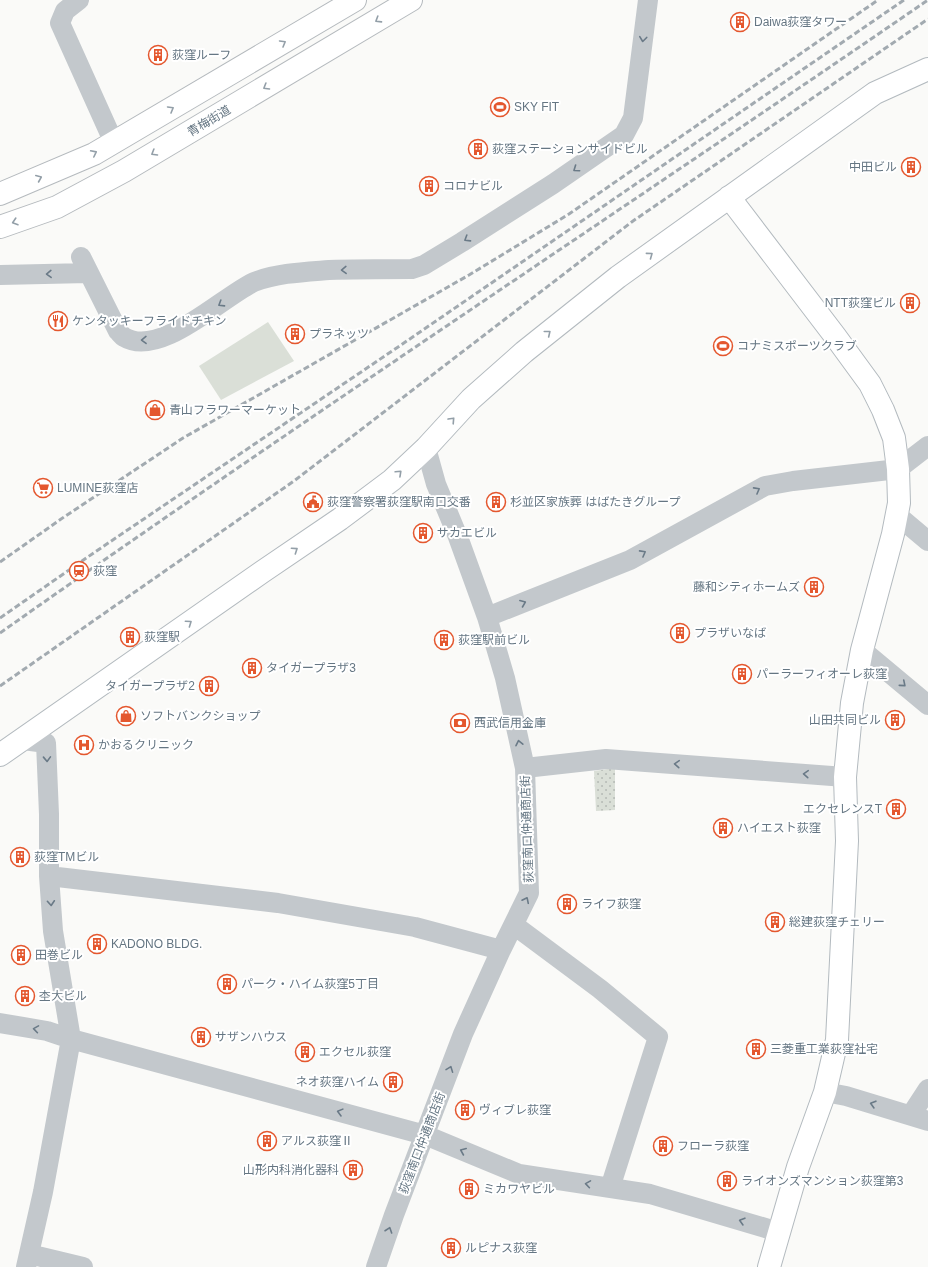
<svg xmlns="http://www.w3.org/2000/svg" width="928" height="1267" viewBox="0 0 928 1267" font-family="Arial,'Noto Sans JP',sans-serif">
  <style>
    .grass { fill: url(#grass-dots) }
    .park { fill: #dadfd7 }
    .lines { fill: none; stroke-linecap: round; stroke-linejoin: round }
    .secondary-casing { stroke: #b3babf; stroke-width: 24 }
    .primary-casing { stroke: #b5babe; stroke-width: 24 }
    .street { stroke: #c3c8cc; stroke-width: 20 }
    .secondary { stroke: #fff; stroke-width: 22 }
    .primary { stroke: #fff; stroke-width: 22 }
    .rail { stroke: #a2aab0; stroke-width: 3; stroke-dasharray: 6 3; stroke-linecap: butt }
    .oneway { stroke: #939fa8 }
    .oneway2 { stroke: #6a7a87 }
    .labels { text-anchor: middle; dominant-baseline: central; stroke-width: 4; stroke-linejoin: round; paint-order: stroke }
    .poi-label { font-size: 12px; fill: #657683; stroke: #fff; text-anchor: start }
    .street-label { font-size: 12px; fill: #657683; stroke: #fff }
  </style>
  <defs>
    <pattern id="grass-dots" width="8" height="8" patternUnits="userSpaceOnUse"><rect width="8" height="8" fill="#dadfd7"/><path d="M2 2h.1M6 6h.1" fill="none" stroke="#b4b9b4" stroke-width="1.8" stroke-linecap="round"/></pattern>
  </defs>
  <rect width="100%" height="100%" fill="#fafaf8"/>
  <!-- grass -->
  <path class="grass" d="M615 768V810L596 811 594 771Z"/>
  <!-- park -->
  <path class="park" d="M268 322 294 361 221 400 199 366Z"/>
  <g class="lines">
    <!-- secondary casing -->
    <g class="secondary-casing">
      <path id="secondary" d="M729 197 835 336 870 384 883 410 894 438 898 469 899 503 893 534 862 650 852 703 845 777 847 841 837 1040 825 1092 798 1167 769 1267
        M0 755 262 572 340 519 392 480 426 448 471 399 524 352 618 277 875 93 928 69"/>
    </g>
    <!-- primary casing -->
    <g class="primary-casing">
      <path id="primary" d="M0 194 94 154 355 0
        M0 227 57 207 124 171 411 0"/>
    </g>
    <!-- street -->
    <path class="street" d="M79 0 65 11 60 23 114 143
      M81 257 118 331C120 333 122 336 124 337 160 359 223 296 254 282 278 273 304 272 329 270 357 269 384 269 412 269L424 265 462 242 553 184 624 135 633 118 648 0
      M0 275 88 273
      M897 515 928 541
      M487 617 630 560 765 486 793 481 898 469 928 446
      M862 650 928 705
      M23 740 46 743 49 814V876L53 931 71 1039 43 1192 26 1267
      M525 768 606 759 845 777
      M49 876 278 903 415 927 501 950
      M514 925 600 989 658 1037 610 1188
      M0 1023 47 1031 71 1039 425 1135 519 1174 650 1194 779 1232
      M825 1092 846 1096 928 1121
      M911 1115 928 1089
      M29 1254 83 1267
      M376 1267 394 1215 463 1034 501 950 529 893 525 768 505 678 487 617 458 537 436 484 426 448"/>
    <!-- secondary -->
    <use href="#secondary" class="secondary"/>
    <!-- primary -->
    <use href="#primary" class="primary"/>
    <!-- rail -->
    <path class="rail" d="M0 562 64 517 183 438 469 275 569 214 878 0
      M0 618 95 552 401 345 904 0
      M0 633C306 417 619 212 928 0
      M0 686 294 481 633 221 928 19"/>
  </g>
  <!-- one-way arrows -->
  <defs><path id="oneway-chevron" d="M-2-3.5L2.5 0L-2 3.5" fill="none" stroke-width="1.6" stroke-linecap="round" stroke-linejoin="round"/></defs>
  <g class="oneway">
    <use href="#oneway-chevron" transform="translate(378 20) rotate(148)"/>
    <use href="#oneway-chevron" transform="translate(283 43) rotate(-30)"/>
    <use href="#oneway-chevron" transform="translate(266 87) rotate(149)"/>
    <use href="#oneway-chevron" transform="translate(171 109) rotate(-30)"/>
    <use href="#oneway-chevron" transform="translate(94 153) rotate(-27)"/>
    <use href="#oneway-chevron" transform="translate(154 153) rotate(149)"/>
    <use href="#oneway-chevron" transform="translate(39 178) rotate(-23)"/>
    <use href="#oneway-chevron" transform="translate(15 222) rotate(162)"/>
    <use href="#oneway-chevron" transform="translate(650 255) rotate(-36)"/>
    <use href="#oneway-chevron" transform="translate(548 333) rotate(-39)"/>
    <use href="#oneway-chevron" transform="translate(452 420) rotate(-47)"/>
    <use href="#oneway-chevron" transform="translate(399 473) rotate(-43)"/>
    <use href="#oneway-chevron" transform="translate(295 550) rotate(-34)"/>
    <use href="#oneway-chevron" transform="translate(189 623) rotate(-35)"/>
  </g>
  <g class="oneway2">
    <use href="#oneway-chevron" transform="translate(643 39) rotate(97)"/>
    <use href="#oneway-chevron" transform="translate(576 169) rotate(145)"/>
    <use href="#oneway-chevron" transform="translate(467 239) rotate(148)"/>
    <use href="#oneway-chevron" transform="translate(344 270) rotate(178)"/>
    <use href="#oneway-chevron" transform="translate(49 274) rotate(178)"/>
    <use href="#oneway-chevron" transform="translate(221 304) rotate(148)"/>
    <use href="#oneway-chevron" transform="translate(144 340) rotate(179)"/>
    <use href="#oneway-chevron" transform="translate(757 490) rotate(-29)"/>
    <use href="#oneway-chevron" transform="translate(643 553) rotate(-29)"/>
    <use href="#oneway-chevron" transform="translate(523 603) rotate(-22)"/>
    <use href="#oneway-chevron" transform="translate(903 684) rotate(40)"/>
    <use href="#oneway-chevron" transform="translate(519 743) rotate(-102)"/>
    <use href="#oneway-chevron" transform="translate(47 759) rotate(88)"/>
    <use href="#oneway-chevron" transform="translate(677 764) rotate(-176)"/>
    <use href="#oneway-chevron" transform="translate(806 774) rotate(-176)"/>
    <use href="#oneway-chevron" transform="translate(526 900) rotate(-64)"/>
    <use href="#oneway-chevron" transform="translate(51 903) rotate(86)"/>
    <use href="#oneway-chevron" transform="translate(36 1029) rotate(-171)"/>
    <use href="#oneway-chevron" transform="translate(450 1069) rotate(-69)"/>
    <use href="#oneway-chevron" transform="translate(873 1104) rotate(-164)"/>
    <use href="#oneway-chevron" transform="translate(340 1112) rotate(-165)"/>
    <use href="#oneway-chevron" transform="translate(463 1151) rotate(-157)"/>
    <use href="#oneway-chevron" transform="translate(588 1184) rotate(-171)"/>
    <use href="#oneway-chevron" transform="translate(742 1221) rotate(-164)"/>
    <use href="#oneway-chevron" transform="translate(389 1230) rotate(-71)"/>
  </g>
  <!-- icons -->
  <defs>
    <g id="building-ring" transform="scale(1)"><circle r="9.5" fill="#fff" stroke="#e4572e" stroke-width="1.5"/><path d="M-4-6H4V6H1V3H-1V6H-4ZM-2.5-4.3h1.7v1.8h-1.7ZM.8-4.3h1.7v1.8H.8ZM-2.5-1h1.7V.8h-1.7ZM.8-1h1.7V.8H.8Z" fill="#e4572e"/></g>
    <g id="stadium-ring" transform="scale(1)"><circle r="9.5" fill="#fff" stroke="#e4572e" stroke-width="1.5"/><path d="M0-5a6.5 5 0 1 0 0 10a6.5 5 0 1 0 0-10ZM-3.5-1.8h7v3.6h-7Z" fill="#e4572e"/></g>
    <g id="restaurant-ring" transform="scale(1)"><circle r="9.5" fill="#fff" stroke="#e4572e" stroke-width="1.5"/><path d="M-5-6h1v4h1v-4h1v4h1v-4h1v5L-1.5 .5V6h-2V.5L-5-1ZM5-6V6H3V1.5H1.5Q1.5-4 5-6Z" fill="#e4572e"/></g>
    <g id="shop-ring" transform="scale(1)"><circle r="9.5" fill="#fff" stroke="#e4572e" stroke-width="1.5"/><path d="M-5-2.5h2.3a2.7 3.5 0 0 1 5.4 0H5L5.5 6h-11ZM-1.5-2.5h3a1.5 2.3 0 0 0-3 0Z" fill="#e4572e"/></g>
    <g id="supermarket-ring" transform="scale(1)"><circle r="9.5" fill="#fff" stroke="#e4572e" stroke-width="1.5"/><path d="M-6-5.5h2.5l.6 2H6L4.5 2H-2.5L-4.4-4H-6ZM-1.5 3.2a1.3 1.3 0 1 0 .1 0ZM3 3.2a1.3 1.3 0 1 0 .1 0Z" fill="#e4572e"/></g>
    <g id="civic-ring" transform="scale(1)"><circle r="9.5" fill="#fff" stroke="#e4572e" stroke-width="1.5"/><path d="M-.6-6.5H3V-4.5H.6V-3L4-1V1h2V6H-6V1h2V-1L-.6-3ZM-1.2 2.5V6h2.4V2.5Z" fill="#e4572e"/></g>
    <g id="station-ring" transform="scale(1)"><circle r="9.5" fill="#fff" stroke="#e4572e" stroke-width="1.5"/><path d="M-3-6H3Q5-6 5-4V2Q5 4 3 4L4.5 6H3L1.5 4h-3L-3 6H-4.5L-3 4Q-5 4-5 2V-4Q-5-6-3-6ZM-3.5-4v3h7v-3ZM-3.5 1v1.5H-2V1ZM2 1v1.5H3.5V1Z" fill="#e4572e"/></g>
    <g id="bank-ring" transform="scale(1)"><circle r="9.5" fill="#fff" stroke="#e4572e" stroke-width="1.5"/><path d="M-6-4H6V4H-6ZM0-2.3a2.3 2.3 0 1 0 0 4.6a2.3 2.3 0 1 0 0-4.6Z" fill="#e4572e"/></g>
    <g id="hospital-ring" transform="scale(1)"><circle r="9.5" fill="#fff" stroke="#e4572e" stroke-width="1.5"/><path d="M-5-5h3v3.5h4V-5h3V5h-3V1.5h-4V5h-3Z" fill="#e4572e"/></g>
  </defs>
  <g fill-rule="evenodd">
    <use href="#building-ring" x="740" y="22"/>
    <use href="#building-ring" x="158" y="55"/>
    <use href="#stadium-ring" x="500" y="107"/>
    <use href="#building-ring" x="478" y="149"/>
    <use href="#building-ring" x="911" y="167"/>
    <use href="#building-ring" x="429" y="186"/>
    <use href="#building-ring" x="910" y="303"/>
    <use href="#restaurant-ring" x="58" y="321"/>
    <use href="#building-ring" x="295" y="334"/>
    <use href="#stadium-ring" x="723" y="346"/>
    <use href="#shop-ring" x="155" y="410"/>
    <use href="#supermarket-ring" x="43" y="488"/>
    <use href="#civic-ring" x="313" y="502"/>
    <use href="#building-ring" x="496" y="502"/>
    <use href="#building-ring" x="423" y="533"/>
    <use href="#station-ring" x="79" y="571"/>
    <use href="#building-ring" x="814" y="587"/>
    <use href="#building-ring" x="680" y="633"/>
    <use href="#building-ring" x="130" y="637"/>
    <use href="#building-ring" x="444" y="640"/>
    <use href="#building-ring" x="252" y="668"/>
    <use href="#building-ring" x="742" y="674"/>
    <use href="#building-ring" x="209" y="686"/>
    <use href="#shop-ring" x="126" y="716"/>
    <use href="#building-ring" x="895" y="720"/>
    <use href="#bank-ring" x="460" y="723"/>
    <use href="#hospital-ring" x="84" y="745"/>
    <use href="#building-ring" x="896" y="809"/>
    <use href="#building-ring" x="723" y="828"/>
    <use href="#building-ring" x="20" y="857"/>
    <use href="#building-ring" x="567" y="904"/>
    <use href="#building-ring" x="775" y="922"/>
    <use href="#building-ring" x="97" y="944"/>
    <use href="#building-ring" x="21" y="955"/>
    <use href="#building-ring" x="227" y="984"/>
    <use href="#building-ring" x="25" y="996"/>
    <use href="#building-ring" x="201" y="1037"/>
    <use href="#building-ring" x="756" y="1049"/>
    <use href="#building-ring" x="305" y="1052"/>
    <use href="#building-ring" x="393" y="1082"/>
    <use href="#building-ring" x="465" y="1110"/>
    <use href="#building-ring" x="267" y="1141"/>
    <use href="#building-ring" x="663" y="1146"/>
    <use href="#building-ring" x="353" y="1170"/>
    <use href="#building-ring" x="727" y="1181"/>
    <use href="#building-ring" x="469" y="1189"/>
    <use href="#building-ring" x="451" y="1248"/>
  </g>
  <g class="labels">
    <!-- poi labels -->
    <g class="poi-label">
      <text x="754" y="22">Daiwa荻窪タワー</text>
      <text x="172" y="55">荻窪ルーフ</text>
      <text x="514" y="107">SKY FIT</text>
      <text x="492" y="149">荻窪ステーションサイドビル</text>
      <text x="897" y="167" text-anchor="end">中田ビル</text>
      <text x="443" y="186">コロナビル</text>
      <text x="896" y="303" text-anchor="end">NTT荻窪ビル</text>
      <text x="72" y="321">ケンタッキーフライドチキン</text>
      <text x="309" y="334">プラネッツ</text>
      <text x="737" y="346">コナミスポーツクラブ</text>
      <text x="169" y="410">青山フラワーマーケット</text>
      <text x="57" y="488">LUMINE荻窪店</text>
      <text x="327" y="502">荻窪警察署荻窪駅南口交番</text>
      <text x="510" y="502">杉並区家族葬 はばたきグループ</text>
      <text x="437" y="533">サカエビル</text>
      <text x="93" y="571">荻窪</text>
      <text x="800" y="587" text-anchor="end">藤和シティホームズ</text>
      <text x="694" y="633">プラザいなば</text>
      <text x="144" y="637">荻窪駅</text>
      <text x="458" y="640">荻窪駅前ビル</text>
      <text x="266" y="668">タイガープラザ3</text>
      <text x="756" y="674">パーラーフィオーレ荻窪</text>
      <text x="195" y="686" text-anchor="end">タイガープラザ2</text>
      <text x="140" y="716">ソフトバンクショップ</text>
      <text x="881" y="720" text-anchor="end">山田共同ビル</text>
      <text x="474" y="723">西武信用金庫</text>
      <text x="98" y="745">かおるクリニック</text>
      <text x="882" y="809" text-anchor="end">エクセレンスT</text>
      <text x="737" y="828">ハイエスト荻窪</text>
      <text x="34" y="857">荻窪TMビル</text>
      <text x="581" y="904">ライフ荻窪</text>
      <text x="789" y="922">総建荻窪チェリー</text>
      <text x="111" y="944">KADONO BLDG.</text>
      <text x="35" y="955">田巻ビル</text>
      <text x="241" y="984">パーク・ハイム荻窪5丁目</text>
      <text x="39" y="996">杢大ビル</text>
      <text x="215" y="1037">サザンハウス</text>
      <text x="770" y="1049">三菱重工業荻窪社宅</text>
      <text x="319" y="1052">エクセル荻窪</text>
      <text x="379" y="1082" text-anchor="end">ネオ荻窪ハイム</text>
      <text x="479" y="1110">ヴィブレ荻窪</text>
      <text x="281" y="1141">アルス荻窪Ⅱ</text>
      <text x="677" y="1146">フローラ荻窪</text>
      <text x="339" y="1170" text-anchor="end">山形内科消化器科</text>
      <text x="741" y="1181">ライオンズマンション荻窪第3</text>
      <text x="483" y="1189">ミカワヤビル</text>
      <text x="465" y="1248">ルピナス荻窪</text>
    </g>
    <!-- street labels -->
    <g class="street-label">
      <text transform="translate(209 121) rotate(-31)">青梅街道</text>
      <text transform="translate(527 829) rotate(-92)">荻窪南口仲通商店街</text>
      <text transform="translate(422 1143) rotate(-69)">荻窪南口仲通商店街</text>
    </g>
  </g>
</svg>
